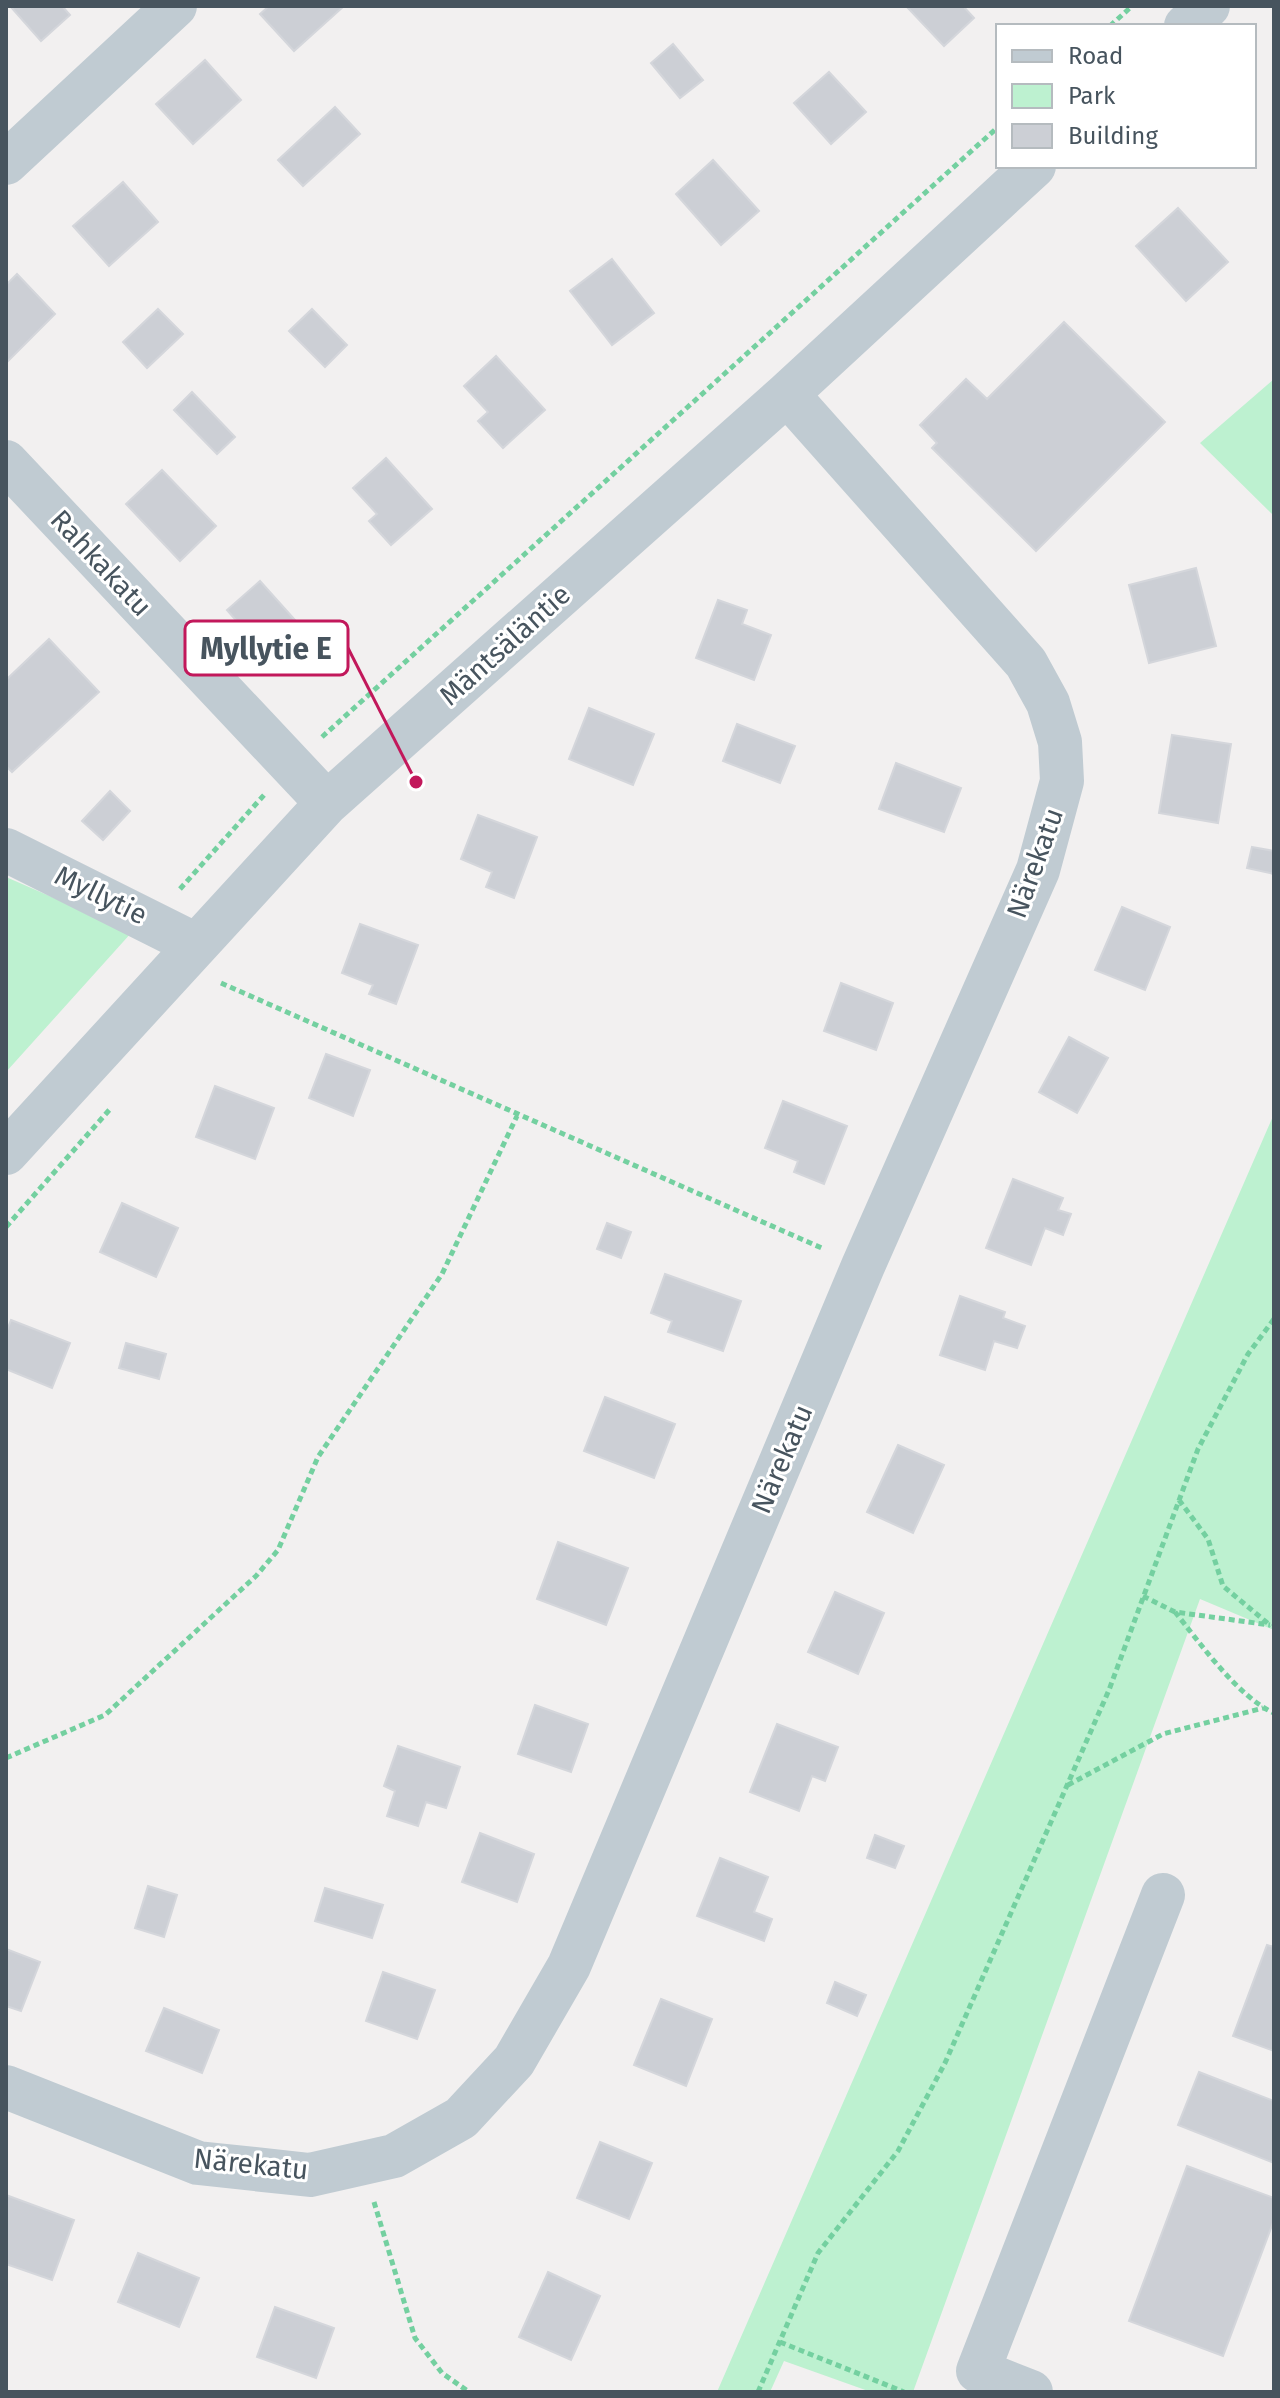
<svg xmlns="http://www.w3.org/2000/svg" width="1280" height="2398" viewBox="0 0 1280 2398" font-family="'Fira Sans',sans-serif">
  <style>
    .green { fill: #bdf1d0 }
    .building { fill: #cccfd5; stroke: #d4d6db; stroke-width: 2 }
    .lines { fill: none; stroke-linecap: round; stroke-linejoin: round }
    .path { stroke: #74d0a0; stroke-width: 5; stroke-dasharray: 6 4; stroke-linecap: butt }
    .minor { stroke: #c0cbd2; stroke-width: 44 }
    .labels { text-anchor: middle; dominant-baseline: central; stroke-width: 6; stroke-linejoin: round; paint-order: stroke }
    .street-label { font-size: 28px; fill: #47545e; stroke: #fff }
    .leader { fill: none; stroke: #c2185b; stroke-width: 3 }
    .callout-dot { fill: #c2185b; stroke: #fff; stroke-width: 3 }
    .callout { fill: #fff; stroke: #c2185b; stroke-width: 3 }
    .callout-label { font-size: 30px; text-anchor: middle; font-weight: bold; fill: #47545e }
  </style>
  <rect width="100%" height="100%" fill="#f2f0f0"/>
  <!-- green -->
  <path class="green" d="M1274 379V516L1200 443Z
    M6 877 132 932 6 1072Z
    M1274 1114V1630L1200 1599 913 2392H871L784 2361 770 2392H717Z"/>
  <!-- building -->
  <path class="building" d="M10 6H62L70 15 41 41Z
    M269 6H344L294 51 260 14Z
    M906 6H963L974 18 944 46Z
    M673 44 703 80 680 98 651 63Z
    M205 60 241 100 193 144 156 104Z
    M829 72 866 112 831 144 794 103Z
    M335 107 360 134 303 186 278 160Z
    M713 160 759 211 721 245 676 194Z
    M123 182 158 222 109 266 73 226Z
    M1178 208 1228 262 1186 301 1136 246Z
    M612 259 654 313 612 345 570 291Z
    M17 274 55 314 6 363V285Z
    M158 309 183 334 147 368 123 342Z
    M312 309 347 345 325 367 289 331Z
    M1064 322 1165 422 1036 551 932 448 937 443 920 425 966 379 987 399Z
    M496 356 545 410 503 448 478 421 488 412 464 386Z
    M192 392 235 437 217 454 174 410Z
    M386 458 432 509 391 545 369 521 377 514 353 488Z
    M162 470 216 526 180 561 126 504Z
    M1196 568 1216 646 1149 663 1129 585Z
    M260 581 303 629 269 658 227 610Z
    M718 600 747 610 742 624 771 635 754 680 696 658Z
    M49 639 99 692 12 772 6 766V680Z
    M589 708 654 734 633 785 569 759Z
    M737 724 795 746 780 783 723 761Z
    M1172 735 1231 744 1218 823 1159 813Z
    M896 763 961 788 944 832 879 809Z
    M110 791 130 811 103 840 82 821Z
    M478 815 537 837 514 898 486 887 492 872 461 859Z
    M1252 847 1274 851V874L1247 868Z
    M1122 907 1170 927 1145 990 1095 970Z
    M360 924 418 945 396 1004 369 994 373 985 342 973Z
    M841 983 893 1003 876 1050 824 1031Z
    M1069 1037 1108 1058 1077 1113 1039 1092Z
    M326 1054 370 1070 353 1116 309 1098Z
    M215 1086 274 1108 255 1159 196 1137Z
    M783 1101 847 1126 824 1184 794 1172 798 1161 765 1148Z
    M1013 1179 1063 1198 1058 1210 1071 1214 1063 1235 1045 1228 1031 1265 986 1248Z
    M122 1203 178 1228 156 1277 100 1252Z
    M607 1223 631 1232 621 1258 597 1249Z
    M665 1274 741 1301 723 1351 668 1332 672 1321 651 1313Z
    M960 1296 1005 1312 1003 1318 1025 1326 1017 1348 994 1341 985 1370 940 1355Z
    M11 1320 70 1343 52 1388 6 1369V1333Z
    M126 1343 166 1354 159 1379 119 1368Z
    M605 1397 675 1424 654 1478 584 1451Z
    M898 1445 944 1465 913 1533 867 1512Z
    M558 1542 628 1568 606 1625 537 1599Z
    M835 1592 884 1613 858 1674 808 1652Z
    M535 1705 588 1724 571 1772 518 1754Z
    M777 1724 838 1747 825 1781 812 1776 799 1811 750 1792Z
    M398 1746 460 1767 446 1808 426 1802 418 1826 387 1816 395 1791 384 1786Z
    M480 1833 534 1854 517 1902 462 1882Z
    M875 1835 904 1846 895 1868 867 1858Z
    M720 1858 768 1877 754 1912 772 1919 764 1941 697 1916Z
    M148 1886 177 1895 164 1937 135 1928Z
    M325 1888 383 1905 372 1938 315 1921Z
    M1267 1945 1274 1947V2051L1233 2036Z
    M6 1949 40 1962 21 2011 6 2006Z
    M383 1972 435 1990 417 2039 366 2021Z
    M835 1982 866 1995 857 2016 827 2003Z
    M661 1999 712 2019 686 2086 634 2065Z
    M164 2008 219 2030 202 2073 146 2051Z
    M1199 2072 1274 2101V2163L1178 2125Z
    M600 2142 652 2163 629 2219 577 2198Z
    M1187 2166 1274 2198V2220L1223 2356 1129 2321Z
    M6 2195 74 2220 52 2280 6 2264Z
    M138 2253 199 2278 179 2327 118 2302Z
    M548 2272 600 2296 571 2360 519 2337Z
    M275 2307 334 2328 316 2378 257 2357Z"/>
  <g class="lines">
    <!-- path -->
    <path class="path" d="M1110 26 1132 6
      M322 737 998 127
      M180 889 264 795
      M221 983 824 1249
      M6 1227 111 1108
      M1179 1500 1208 1539 1223 1586 1271 1626
      M1143 1596 1175 1612 1270 1625
      M1175 1612C1200 1643 1238 1697 1274 1713
      M6 1758 105 1715 256 1576 278 1550 318 1457 442 1274 517 1116
      M1068 1785 1163 1734 1263 1708
      M374 2202 415 2338 442 2373 469 2392
      M780 2342 904 2392
      M758 2392 818 2253 898 2151 945 2063 1109 1690 1198 1449 1248 1354 1274 1319"/>
    <!-- minor -->
    <path class="minor" d="M1186 26 1208 6
      M6 163 175 6
      M6 462 327 803
      M6 850 194 944
      M6 1153 327 803 787 394 1034 166
      M6 2087 198 2163 310 2175 394 2156 461 2118 514 2061 569 1966 863 1266 1038 870 1062 781 1060 742 1048 703 1026 663 787 394
      M1031 2392 978 2371 1163 1895"/>
  </g>
  <g class="labels">
    <!-- street labels -->
    <g class="street-label">
      <text transform="translate(101 563) rotate(47)">Rahkakatu</text>
      <text transform="translate(505 645) rotate(-42)">Mäntsäläntie</text>
      <text transform="translate(1035 863) rotate(-70)">Närekatu</text>
      <text transform="translate(101 895) rotate(26)">Myllytie</text>
      <text transform="translate(782 1459) rotate(-67)">Närekatu</text>
      <text transform="translate(251 2164) rotate(6)">Närekatu</text>
    </g>
  </g>
  <!-- callouts -->
  <path class="leader" d="M416 782L348 648"/>
  <circle class="callout-dot" cx="416" cy="782" r="8"/>
  <rect class="callout" x="185" y="621" width="163" height="54" rx="8"/>
  <g class="callout-label">
    <text x="266" y="659">Myllytie E</text>
  </g>
  <!-- border -->
  <rect width="1280" height="2398" fill="none" stroke="#47545e" stroke-width="16"/>
  <!-- legend -->
  <rect x="996" y="24" width="260" height="144" fill="#ffffff" stroke="#b5bbbf" stroke-width="2"/>
  <rect x="1012" y="50" width="40" height="12" fill="#c0cbd2" stroke="#b5bbbf" stroke-width="2"/>
  <text x="1068" y="64" font-size="24" fill="#47545e">Road</text>
  <rect x="1012" y="84" width="40" height="24" fill="#bdf1d0" stroke="#b5bbbf" stroke-width="2"/>
  <text x="1068" y="104" font-size="24" fill="#47545e">Park</text>
  <rect x="1012" y="124" width="40" height="24" fill="#cccfd5" stroke="#b5bbbf" stroke-width="2"/>
  <text x="1068" y="144" font-size="24" fill="#47545e">Building</text>
</svg>
